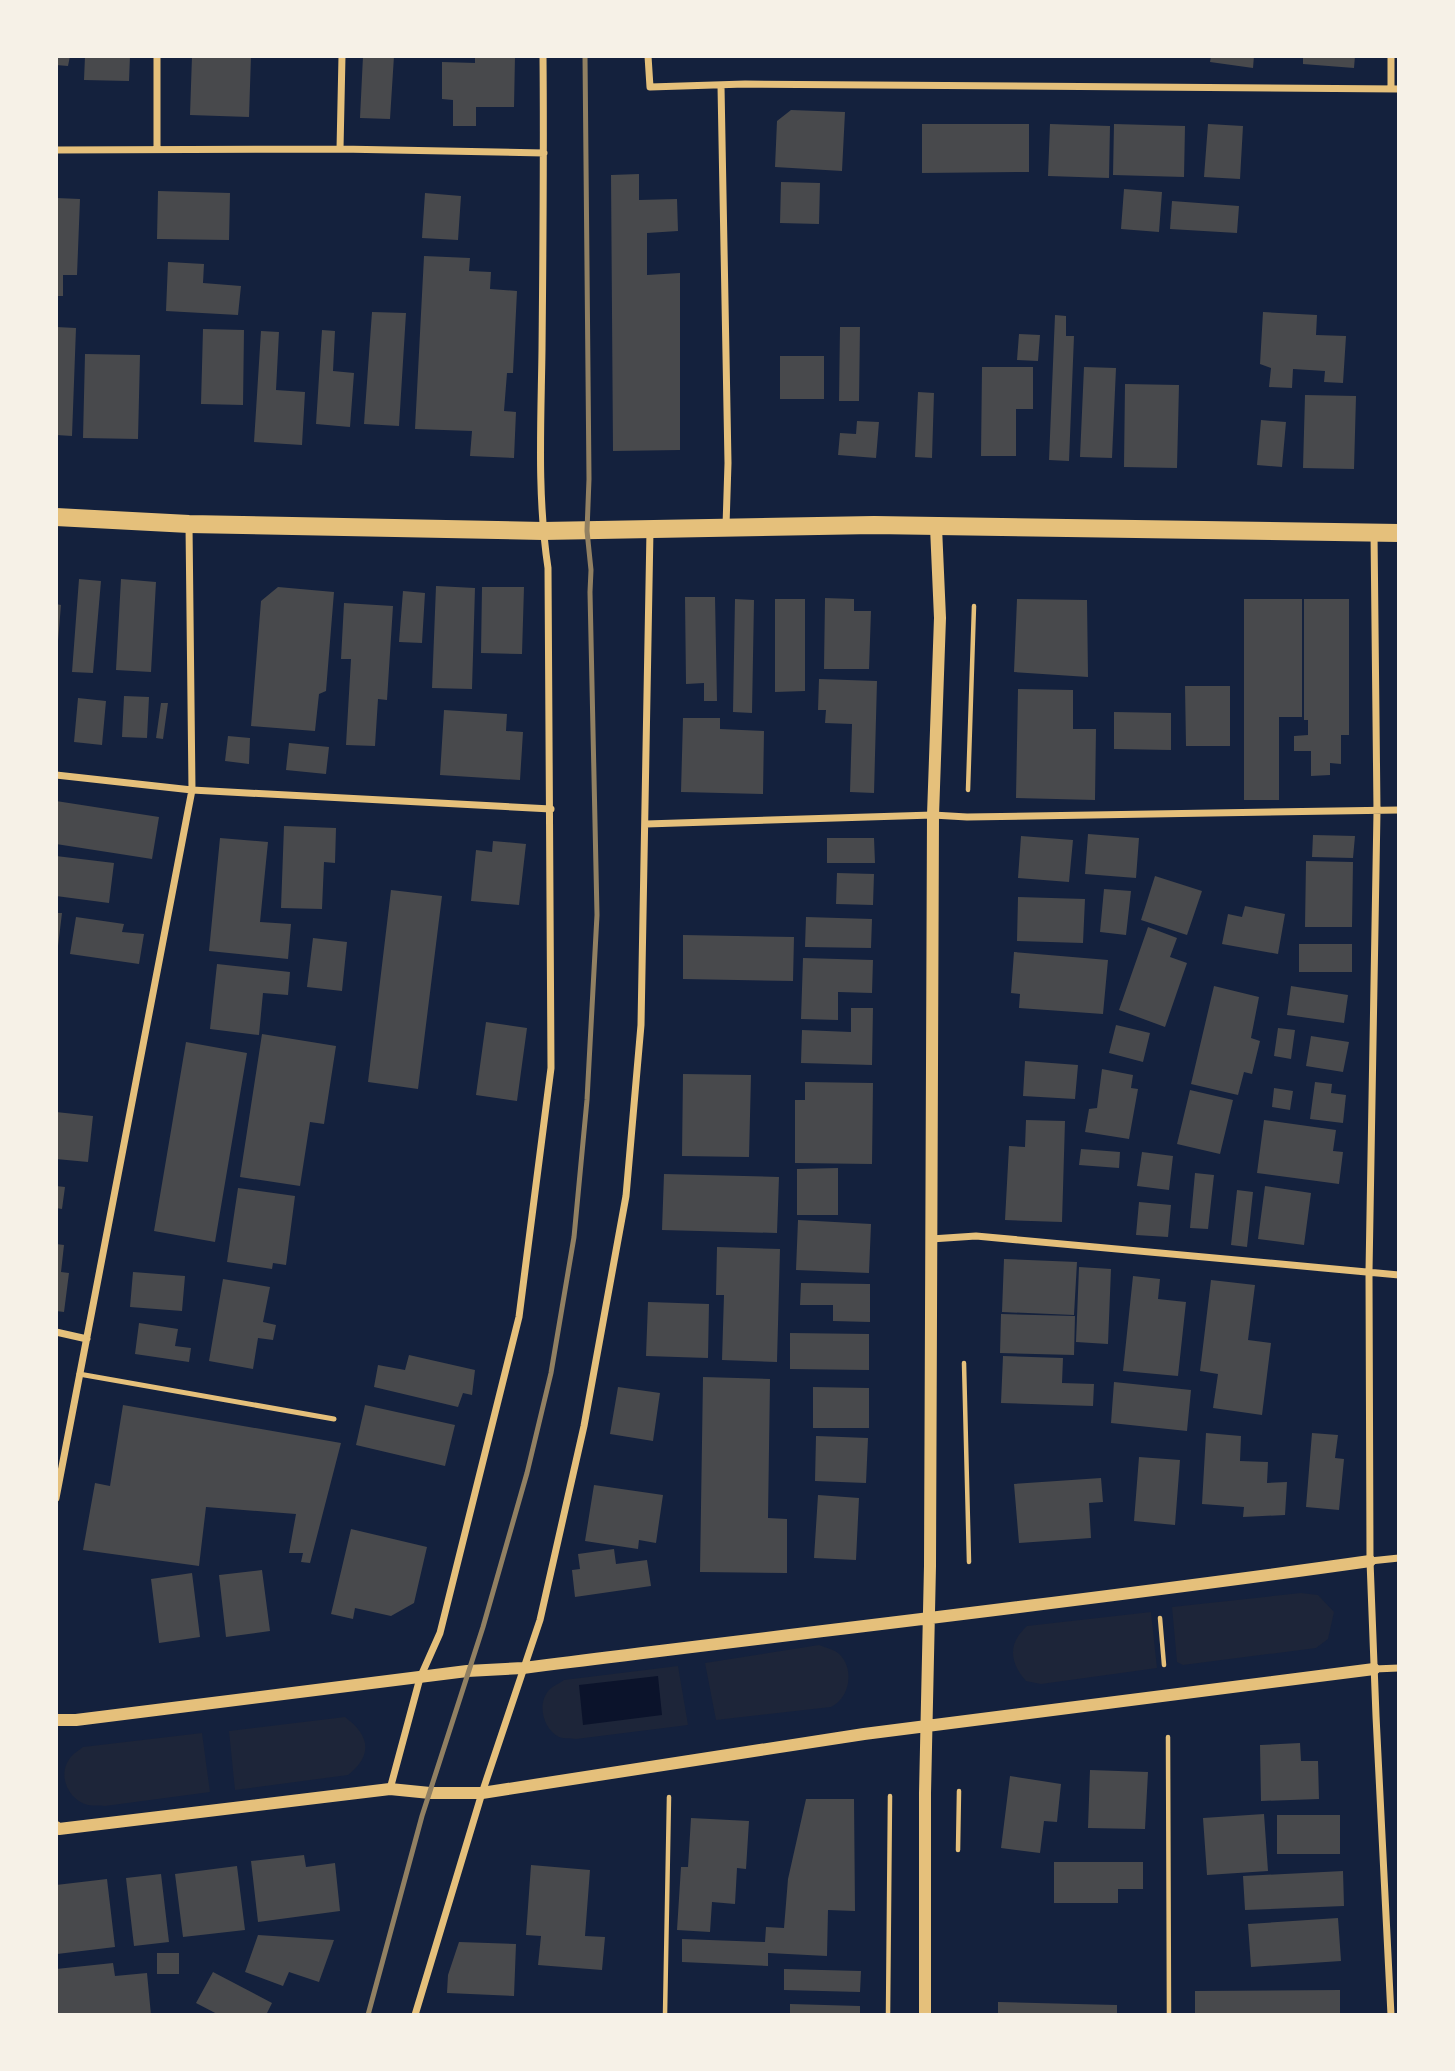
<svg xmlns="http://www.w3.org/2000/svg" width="1455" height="2071" viewBox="0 0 1455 2071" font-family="Figtree,sans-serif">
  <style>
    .green { fill: #1d2539 }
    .water { fill: #0b132b }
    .building { fill: #48494c }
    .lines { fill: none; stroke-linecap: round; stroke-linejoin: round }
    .path { stroke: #e5c07b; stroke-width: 4.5 }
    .service { stroke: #e5c07b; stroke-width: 5 }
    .minor { stroke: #e5c07b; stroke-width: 7 }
    .tertiary { stroke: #e5c07b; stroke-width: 12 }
    .primary { stroke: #e5c07b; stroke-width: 18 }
    .rail { stroke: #918062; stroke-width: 5 }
  </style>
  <rect width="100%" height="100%" fill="#14213d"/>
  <!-- green -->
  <path class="green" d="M1301 1593 1318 1595 1334 1612 1328 1639 1316 1648 1183 1665 1177 1662 1172 1607Z
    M1151 1612 1157 1668 1041 1684 1026 1681C1009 1662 1008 1643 1027 1626Z
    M819 1645C824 1647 831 1649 835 1651 856 1664 851 1698 831 1707L716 1720 705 1663Z
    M678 1666 688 1725 576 1739C571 1738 564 1739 559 1737 543 1729 536 1703 550 1689 553 1686 560 1683 564 1680Z
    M345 1717C369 1735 374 1754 348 1775L235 1790 229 1731Z
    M202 1733 210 1792 105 1806C100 1805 93 1806 88 1805 68 1800 57 1775 70 1758 73 1754 79 1750 83 1747Z"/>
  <!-- water -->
  <path class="water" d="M658 1676 662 1715 583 1725 579 1685Z"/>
  <!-- building -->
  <path class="building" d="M56 56H70L68 66 56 65Z
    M85 56H130L129 81 84 80Z
    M192 56H251L249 117 190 115Z
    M363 56H394L390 119 360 118Z
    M475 56H515L514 107H476V126H453V100L442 99V62L475 63Z
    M1211 56H1254L1253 68 1210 62Z
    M1303 56H1355L1354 68 1303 64Z
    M791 110 845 112 842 171 775 167 777 121Z
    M922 124H1029V172L922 173Z
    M1050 124 1110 126 1109 178 1048 176Z
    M1114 124 1185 126 1184 177 1113 175Z
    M1208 124 1243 126 1240 179 1204 177Z
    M639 174V200L677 199 678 231 647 233V275L680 273V450L613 451 611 175Z
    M781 182 820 183 819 224 780 223Z
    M1124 189 1162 192 1159 232 1121 229Z
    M158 191 230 193 229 240 157 239Z
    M425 193 461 196 458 240 422 238Z
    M56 198 80 199 77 275H63V296H56Z
    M1172 201 1239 206 1237 233 1170 229Z
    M424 256 470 258 469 271 491 272 490 289 517 291 513 373H507L504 411 516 412 514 458 470 456 472 431 415 429Z
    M168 262 204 264 203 283 241 286 238 315 166 311Z
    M372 312 406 313 399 426 364 424Z
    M1263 312 1317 315 1316 335 1346 336 1343 383 1324 382 1325 371 1293 369 1292 388 1269 387 1271 368 1260 364Z
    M1055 315 1066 316V336H1074L1069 461 1049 460Z
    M56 327 76 328 72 436 56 435Z
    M840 327H860L859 401H839Z
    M203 329 244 330 243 405 201 404Z
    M322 330 335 331 333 371 354 373 350 427 316 424Z
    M261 331 279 332 276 390 305 392 302 445 254 442Z
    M1019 334 1040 335 1038 361 1017 360Z
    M85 354 140 355 138 439 83 438Z
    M780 356H824V399H780Z
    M982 367H1033V409H1016V456H981Z
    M1084 367 1116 368 1112 458 1080 457Z
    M1125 384 1179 385 1177 468 1124 467Z
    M918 392 934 393 932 458 915 457Z
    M1305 395 1356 396 1354 469 1303 468Z
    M1261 420 1286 422 1282 467 1257 465Z
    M857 421 879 422 876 458 838 455 840 433 856 434Z
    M79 579 101 581 93 673 72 672Z
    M121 579 156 582 151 672 116 670Z
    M436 586 475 588 472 689 432 688Z
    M278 587 334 592 326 691 319 694 315 731 251 726 261 601Z
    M482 587H524L522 654 481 653Z
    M403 591 425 593 422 643 399 642Z
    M685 597H715L717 701H704V683L686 684Z
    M825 598 854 599V611H871L869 669H824Z
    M735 599 754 600 752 713 733 712Z
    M775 599H805V691L775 692Z
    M1017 599 1087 600 1088 677 1014 672Z
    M1244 599H1302V717H1279V800H1244Z
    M1304 599H1349V735H1341V764L1330 763V775L1311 776V751H1294V736L1308 735V720H1304Z
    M344 603 393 606 387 700 378 699 375 746 346 745 351 659H341Z
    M56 604 61 605 58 641H56Z
    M819 679 877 681 874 793 850 792 852 724 825 723 826 710H818Z
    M1185 686H1230V746H1186Z
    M1018 689 1073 690V729H1096L1095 800 1016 798Z
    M124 696 149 697 147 738 122 737Z
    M78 698 106 701 102 745 74 742Z
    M161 703H168L163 739 156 738Z
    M444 710 507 714 506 731 523 732 520 780 440 775Z
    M1114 712 1171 713V750L1114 749Z
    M683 718H720V729L764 731 763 794 681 792Z
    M228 736 250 738 249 764 225 761Z
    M289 743 329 747 326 774 286 770Z
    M56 801 159 817 152 859 56 844Z
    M284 826 336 828 335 863 324 862 322 909 281 908Z
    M1088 834 1139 838 1136 878 1085 874Z
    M1313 835 1355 836 1353 858 1312 857Z
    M1021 836 1073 840 1069 882 1018 878Z
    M220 838 268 842 260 922 291 924 288 959 209 951Z
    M827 838H874L875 863H827Z
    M493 841 526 844 519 905 471 901 476 850 492 852Z
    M56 856 114 863 109 903 56 896Z
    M1306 861 1353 862 1352 927H1305Z
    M837 873 874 874 873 905 836 904Z
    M1155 876 1202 891 1187 935 1141 920Z
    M1104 889 1131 891 1126 935 1100 932Z
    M391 890 442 896 418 1089 368 1082Z
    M1018 897 1085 899 1083 943 1017 941Z
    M1245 906 1285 914 1278 954 1222 944 1228 914 1242 917Z
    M56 913H62L58 946H56Z
    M76 917 124 924 122 932 144 934 139 964 70 954Z
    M806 917 872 919 871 948 805 947Z
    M1148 927 1177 938 1170 957 1187 963 1165 1027 1119 1010Z
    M683 935 794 937 793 981 683 979Z
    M313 938 347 942 342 991 307 987Z
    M1299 944H1352V972H1299Z
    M1014 952 1108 960 1103 1014 1019 1008 1020 994 1011 993Z
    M803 958 873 960 872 993 838 992V1020L801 1019Z
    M217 964 290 972 288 995 263 993 259 1035 210 1029Z
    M1214 986 1259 997 1251 1038 1260 1041 1252 1074 1244 1072 1238 1095 1191 1084Z
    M1291 986 1348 995 1344 1023 1287 1015Z
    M851 1008H873L872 1065 801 1063 802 1030 851 1032Z
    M486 1022 527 1028 517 1101 476 1095Z
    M1116 1025 1150 1033 1143 1062 1109 1053Z
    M1278 1028 1295 1030 1291 1059 1274 1056Z
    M262 1034 336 1046 324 1124 310 1122 300 1186 240 1177Z
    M1311 1036 1349 1042 1343 1072 1306 1066Z
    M186 1042 247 1053 215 1242 154 1231Z
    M1025 1061 1078 1065 1075 1099 1023 1096Z
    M1102 1069 1133 1075 1131 1088 1138 1089 1129 1139 1085 1132 1089 1109 1097 1108Z
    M683 1074 751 1075 749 1157 682 1156Z
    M805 1082 873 1083 872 1164 795 1163V1100H805Z
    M1315 1082 1332 1084 1331 1093 1346 1095 1343 1123 1310 1119Z
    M1274 1088 1293 1091 1290 1110 1272 1107Z
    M1190 1090 1233 1100 1220 1154 1177 1144Z
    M56 1112 93 1116 88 1162 56 1159Z
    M1026 1120 1065 1121 1062 1222 1005 1220 1009 1146 1025 1147Z
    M1264 1120 1336 1130 1333 1151 1343 1152 1339 1184 1257 1173Z
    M1081 1149 1120 1152 1119 1168 1079 1165Z
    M1142 1152 1173 1156 1169 1190 1137 1186Z
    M838 1168V1215H797V1169Z
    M1195 1173 1214 1175 1208 1229 1190 1228Z
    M664 1174 779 1177 777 1233 662 1230Z
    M56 1186 65 1187 62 1209 56 1208Z
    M1265 1186 1311 1193 1304 1245 1258 1239Z
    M238 1188 295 1196 286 1265 273 1263 272 1269 227 1262Z
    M1237 1190 1253 1192 1247 1247 1231 1245Z
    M1139 1202 1171 1205 1168 1237 1136 1235Z
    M798 1220 871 1224 869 1273 796 1270Z
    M56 1244 64 1245 61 1272 69 1273 64 1312 56 1311Z
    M717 1247 780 1249 777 1362 722 1360 724 1295H716Z
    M1004 1259 1077 1262 1074 1315 1002 1312Z
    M1079 1267 1111 1269 1108 1344 1076 1342Z
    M133 1272 185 1276 182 1311 130 1307Z
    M1133 1276 1160 1279 1158 1299 1186 1302 1178 1376 1123 1371Z
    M223 1279 270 1287 263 1322 276 1325 273 1340 258 1338 253 1369 209 1361Z
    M1211 1280 1255 1285 1248 1340 1271 1343 1262 1415 1213 1408 1218 1374 1200 1371Z
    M801 1283 870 1284V1322L833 1321V1305H800Z
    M648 1302 709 1304 708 1358 646 1356Z
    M1001 1314 1075 1316 1074 1355 1000 1353Z
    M139 1323 178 1329 175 1346 191 1348 189 1362 135 1354Z
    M790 1333 869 1334V1370L790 1369Z
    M409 1355 475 1370 472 1395 463 1393 458 1407 374 1387 378 1365 405 1370Z
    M1003 1356 1063 1358 1062 1383 1094 1384 1093 1406 1001 1403Z
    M703 1377 770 1379 768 1518 787 1519V1573L700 1572Z
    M1114 1382 1191 1390 1187 1431 1111 1423Z
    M618 1387 660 1393 653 1441 610 1434Z
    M813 1387 869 1388V1428H813Z
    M123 1405 341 1443 310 1563 301 1562 303 1553H289L296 1514 206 1507 199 1566 83 1550 95 1483 110 1486Z
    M365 1405 455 1425 445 1466 356 1445Z
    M1206 1433 1241 1436 1240 1461 1268 1462 1267 1483 1287 1482 1285 1515 1243 1517 1244 1507 1202 1504Z
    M1312 1433 1338 1435 1335 1458 1344 1459 1339 1510 1306 1507Z
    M816 1436 868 1438 866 1483 815 1481Z
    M1139 1457 1180 1460 1175 1525 1134 1521Z
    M1101 1478 1103 1502 1089 1503 1091 1538 1019 1543 1014 1484Z
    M594 1485 663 1495 656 1543 639 1540 638 1549 585 1541Z
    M818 1495 859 1498 856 1560 814 1558Z
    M351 1529 427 1547 414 1603 391 1616 355 1608 353 1619 331 1614Z
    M614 1549 616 1564 647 1560 651 1586 575 1597 572 1570 580 1569 578 1554Z
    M262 1570 270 1631 226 1637 219 1575Z
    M192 1573 200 1637 159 1643 151 1579Z
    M1300 1743 1301 1761H1318L1319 1799 1261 1801 1260 1745Z
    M1090 1770 1148 1772 1145 1829 1088 1828Z
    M1010 1776 1061 1784 1057 1822 1044 1821 1040 1853 1001 1848Z
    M806 1799H854L855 1911 828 1910 827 1956 768 1953V1966L682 1962V1939L765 1942 766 1927 784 1928 788 1879Z
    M1264 1814 1268 1871 1207 1875 1203 1818Z
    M1277 1815H1340V1854H1277Z
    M691 1818 749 1821 746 1869 737 1868 735 1904 712 1902 710 1932 677 1930 681 1867H688Z
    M304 1855 306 1867 335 1863 340 1911 258 1922 251 1861Z
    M1054 1862H1143V1889H1118V1903H1054Z
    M531 1865 590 1870 585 1936 605 1937 602 1970 538 1965 541 1936 526 1935Z
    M237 1866 245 1930 183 1937 175 1874Z
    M1343 1871 1344 1906 1245 1910 1243 1876Z
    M161 1874 169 1942 134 1946 126 1878Z
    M107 1879 115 1947 57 1954 56 1885Z
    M1338 1918 1341 1961 1251 1967 1248 1924Z
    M258 1935 334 1940 319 1982 289 1972 283 1986 245 1972Z
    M459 1942 516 1944 514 1996 447 1993 448 1975Z
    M157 1953H179V1974H157Z
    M113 1963 115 1976 147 1973 151 2015H58L56 1969Z
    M784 1969 861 1971 860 1992 784 1990Z
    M213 1972 272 2003 266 2015H219L196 2003Z
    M1340 1990V2015H1195V1991Z
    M998 2002 1117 2005V2015H998Z
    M790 2004 860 2006V2015H790Z"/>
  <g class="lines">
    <!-- path -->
    <path class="path" d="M968 790 974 606
      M964 1363 969 1562
      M1160 1618 1164 1665
      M1168 1737 1169 2015
      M958 1850 959 1791
      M665 2015 669 1797
      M888 2015 890 1796"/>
    <!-- service -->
    <path class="service" d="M79 1374 334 1419"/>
    <!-- minor -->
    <path class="minor" d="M157 56V149
      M648 56 650 87 745 84 1399 89
      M721 86 728 463 726 526
      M1391 89V56
      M340 149 342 56
      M56 150 340 149 544 153
      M1374 532 1377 811 1369 1272 1370 1561 1376 1716 1391 2015
      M56 775 192 790 551 809
      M646 824 933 815 967 817 1399 810
      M931 1239 976 1236 1399 1275
      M56 1332 87 1339
      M56 1498 192 790 189 525
      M1370 1561 1399 1558
      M1374 1669 1399 1668
      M390 1789 420 1678 440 1633 519 1317 551 1068 548 568C537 495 541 423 542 350 543 252 544 154 543 56
      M415 2015 482 1793 540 1620 584 1426 626 1196 641 1025 650 530"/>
    <!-- tertiary -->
    <path class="tertiary" d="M56 1720H76L467 1671 523 1668C806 1632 1089 1601 1370 1561
      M56 1827 59 1829 390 1789 430 1793H482L864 1734 1374 1669
      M925 2015V1793L930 1566 933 815 940 618 936 527"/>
    <!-- primary -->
    <path class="primary" d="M56 517 189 524 543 531 874 525 1399 533"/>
    <!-- rail -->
    <path class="rail" d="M368 2015 422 1816 483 1627 527 1473 551 1373 574 1237 587 1100 597 915 590 592 591 570 587 531 589 479 585 56"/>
  </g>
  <!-- border -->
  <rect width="1455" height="2071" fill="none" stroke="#f6f1e7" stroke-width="116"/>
</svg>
